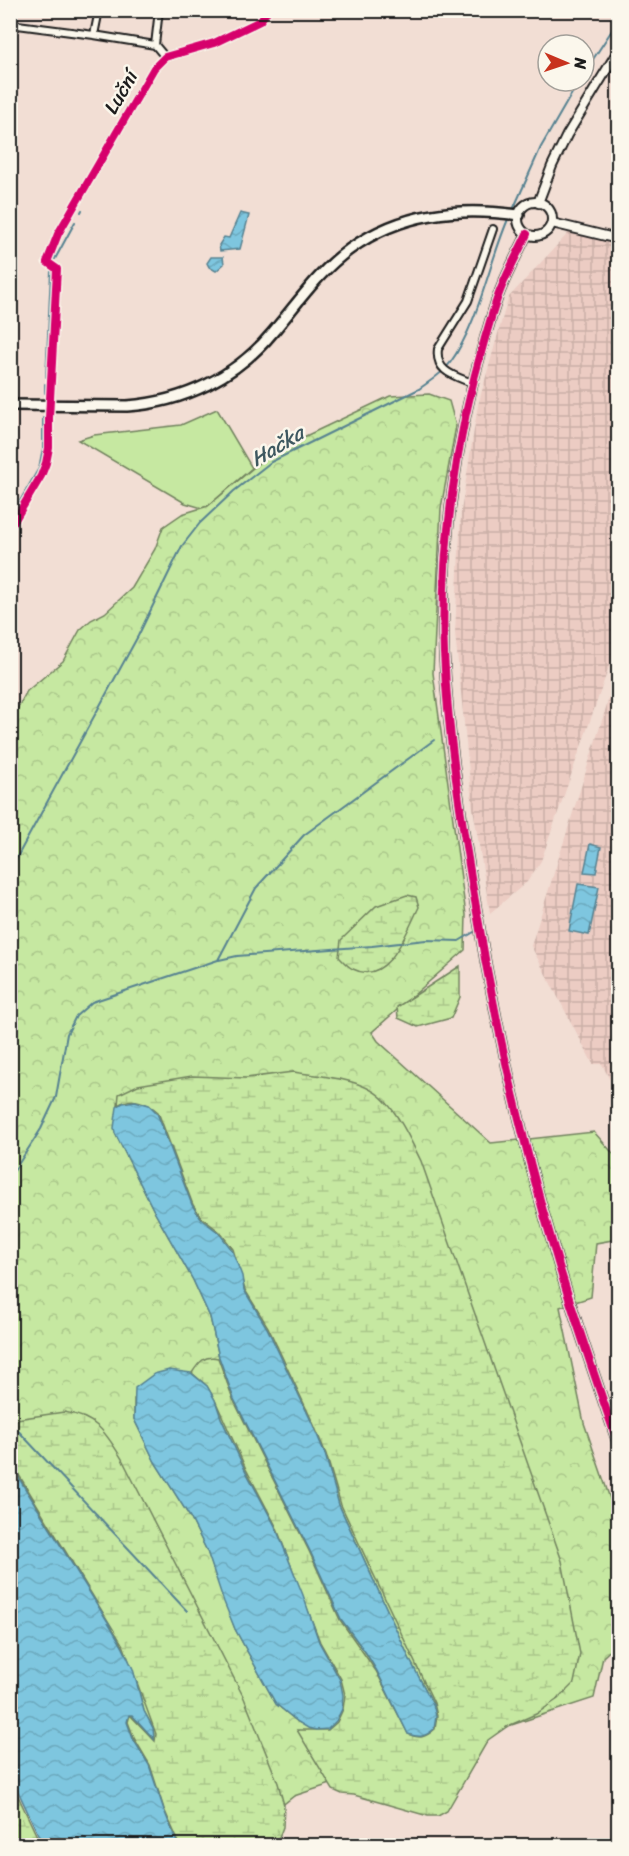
<svg xmlns="http://www.w3.org/2000/svg" width="629" height="1856" viewBox="0 0 629 1856" font-family="Sriracha,sans-serif">
  <style>
    .industrial { fill: url(#industrial-grid) }
    .grass { fill: #c6e8a1; stroke: #71825e; stroke-width: 1.5 }
    .forest { fill: url(#forest-crowns); stroke: #71825e; stroke-width: 1.5; fill-rule: evenodd }
    .wetland { fill: url(#wetland-marsh); stroke: #71825e; stroke-width: 1.5 }
    .water { fill: url(#water-waves); stroke: #578291; stroke-width: 1.5 }
    .lines { fill: none; stroke-linecap: round; stroke-linejoin: round }
    .stream { stroke: #578291; stroke-width: 2 }
    .minor-casing { stroke: #1c1c1c; stroke-width: 10 }
    .tertiary-casing { stroke: #1c1c1c; stroke-width: 12 }
    .secondary-casing { stroke: #1c1c1c; stroke-width: 14 }
    .minor { stroke: #fbf7ec; stroke-width: 6 }
    .tertiary { stroke: #fbf7ec; stroke-width: 8 }
    .secondary { stroke: #fbf7ec; stroke-width: 9 }
    .cycleway-casing { stroke: #fbf7ec; stroke-width: 11 }
    .cycleway { stroke: #d6006c; stroke-width: 8 }
    .labels { text-anchor: middle; dominant-baseline: central; stroke-width: 5; stroke-linejoin: round; paint-order: stroke }
    .street-label { font-size: 20px; fill: #1c1c1c; stroke: #fbf7ec }
    .water-label { font-size: 21px; font-style: italic; fill: #3e5860; stroke: #fbf7ec }
  </style>
  <defs>
    <pattern id="industrial-grid" width="8" height="8" patternUnits="userSpaceOnUse" patternTransform="scale(1.5)"><rect width="8" height="8" fill="#ecccc3"/><path d="M0 4h8M4 0v8" fill="none" stroke="#caafa7"/></pattern>
    <pattern id="forest-crowns" width="20" height="18" patternUnits="userSpaceOnUse" patternTransform="scale(1.5)"><rect width="20" height="18" fill="#c6e8a1"/><path d="M2 6a3 3 0 1 1 6 0M12 15a3 3 0 1 1 6 0" fill="none" stroke="#aac68a"/></pattern>
    <pattern id="wetland-marsh" width="20" height="14" patternUnits="userSpaceOnUse" patternTransform="scale(1.5)"><rect width="20" height="14" fill="#c6e8a1"/><path d="M1 5h8M5 5V1M11 12h8M15 12V8" fill="none" stroke="#aac68a"/></pattern>
    <pattern id="water-waves" width="16" height="10" patternUnits="userSpaceOnUse" patternTransform="scale(1.5)"><rect width="16" height="10" fill="#7ec6df"/><path d="M0 5q4-4 8 0t8 0" fill="none" stroke="#6caabf"/></pattern>
  </defs>
  <rect width="100%" height="100%" fill="#f2ded4"/>
  <filter id="ink" filterUnits="userSpaceOnUse"><feTurbulence type="fractalNoise" baseFrequency=".0167" numOctaves="2"/><feDisplacementMap in="SourceGraphic" scale="12" xChannelSelector="R" yChannelSelector="G"/><feConvolveMatrix kernelMatrix="1 2 1 2 8 2 1 2 1" color-interpolation-filters="sRGB"/></filter>
  <g filter="url(#ink)">
    <!-- industrial -->
    <path class="industrial" d="M573 228 618 242V641L541 861 527 882 490 913 472 802 455 633 461 511 478 405 508 298Z
      M615 679 618 680V1096L602 1064H593L531 946Z"/>
    <!-- grass -->
    <path class="grass" d="M217 409 252 468 208 506 202 508 185 503 78 440 94 435 181 425Z"/>
    <!-- forest -->
    <path class="forest" d="M429 394 449 401 456 426 441 508 433 673 466 915 465 950 372 1032 378 1041 491 1143 594 1132 618 1159V1239L596 1243 591 1297 560 1307 584 1423 618 1522V1643L603 1657 594 1698 294 1796 232 1845H178L164 1810 149 1765 133 1739 127 1722 129 1714 132 1715 154 1739 153 1728 144 1711 133 1669 123 1648 108 1622 11 1464V716L16 711 27 691 63 661 80 630 91 620 105 613 132 588 155 549 163 527 182 514 208 506 272 452 390 396ZM157 1113 192 1205 201 1219 219 1233 242 1276 243 1290 267 1328 325 1454 339 1505 411 1662 433 1704 408 1734 377 1671 366 1653 341 1619 310 1551 219 1357 210 1317 193 1280 155 1213 115 1133ZM207 1386 215 1400 221 1418 245 1470 275 1526 303 1595 319 1642 340 1680 328 1729 316 1730 298 1722 276 1704 235 1629 207 1551 190 1517 155 1462 134 1419V1399Z"/>
    <!-- wetland -->
    <path class="wetland" d="M407 895 416 897 419 907C407 931 388 987 353 969 348 967 343 961 339 957L341 940 376 906Z
      M460 966V997L451 1018 418 1027 398 1018 397 1007Z
      M293 1072C321 1076 365 1078 385 1101 401 1118 411 1141 421 1161L562 1561 580 1654 574 1683 558 1699 536 1714 508 1726 488 1740 447 1811 438 1816H428L354 1795 342 1794 333 1790 297 1730H328L337 1722 343 1709 345 1695 341 1679 320 1642 276 1526 246 1469 215 1400 207 1386 192 1373C199 1362 204 1355 218 1358L233 1399 309 1551 340 1620 376 1671 408 1734C420 1739 425 1738 435 1729L437 1716 434 1703 341 1505 326 1454 314 1425 268 1327 245 1290 233 1249 220 1232 202 1218 193 1205 158 1112C147 1102 132 1096 118 1105L119 1094 138 1085 192 1076 246 1078Z
      M64 1412C97 1417 106 1433 122 1459L244 1698 278 1783 284 1805 283 1827 276 1845H180L164 1809 150 1765 134 1738 128 1722 130 1715 155 1741 156 1734 124 1647 11 1462 10 1420Z
      M11 1781 41 1845H11Z"/>
    <!-- water -->
    <path class="water" d="M240 213 249 215 240 249 220 251 219 245 224 237 229 238Z
      M211 257H223L224 264 216 271 209 267 207 263Z
      M590 844 601 847 596 873 584 872Z
      M578 884 599 887 589 935 569 931Z
      M135 1101 149 1105 157 1113 192 1205 201 1219 219 1233 232 1250 242 1276 244 1290 267 1328 313 1425 325 1454 339 1505 411 1662 433 1704 436 1716 434 1729C425 1737 420 1738 408 1734L377 1671 366 1653 341 1619 310 1551 234 1399 219 1357 210 1317 193 1280 155 1213 115 1133 114 1128 117 1107 123 1103Z
      M169 1370 191 1373 207 1386 215 1400 221 1418 245 1470 275 1526 303 1595 319 1642 340 1680 343 1695 342 1709 336 1721 328 1729 316 1730 308 1728 298 1722 276 1704 235 1629 224 1602 207 1551 190 1517 155 1462 134 1419 135 1388 154 1374Z
      M10 1464 108 1622 123 1648 133 1669 144 1711 153 1728 154 1739 132 1715H129L127 1722 133 1739 149 1765 164 1810 178 1845H43L11 1776Z"/>
    <g class="lines">
      <!-- stream -->
      <path class="stream" d="M584 73 618 21
        M81 212 82 210
        M512 212 541 147 579 81
        M55 259 75 222
        M46 377 51 271
        M45 393V384
        M10 518 39 468 43 448V418
        M10 870 138 636 182 546 200 523 234 491 271 462 419 389C430 381 442 374 450 363 479 323 489 262 509 217
        M219 960 237 956 372 946 426 940 459 941 474 932
        M10 1177 41 1129 56 1097 67 1034 76 1016 92 1002 218 960 256 888 304 835 434 740
        M10 1422 187 1611"/>
      <!-- minor casing -->
      <g class="minor-casing">
        <path id="minor" d="M10 24 94 35 155 45 165 57
          M94 35 99 10
          M155 45 159 10
          M47 262 58 234 154 68 165 57 214 43 260 21 268 10
          M472 383C455 376 435 372 438 349L468 301 493 229"/>
      </g>
      <!-- tertiary casing -->
      <g class="tertiary-casing">
        <path id="tertiary" d="M518 219a17 17 0 1 1 34 0a17 17 0 1 1-34 0Z
          M538 203 552 166 567 135 618 51
          M552 223 618 239
          M527 234C518 253 508 271 500 291 494 306 490 322 485 338 456 437 440 549 444 653 448 737 461 818 475 901 495 1024 523 1147 559 1266 577 1326 598 1385 618 1444"/>
      </g>
      <!-- secondary casing -->
      <g class="secondary-casing">
        <path id="secondary" d="M10 405 127 406C184 402 236 377 273 332 297 304 319 271 350 249 402 212 458 207 519 215"/>
      </g>
      <!-- minor -->
      <use href="#minor" class="minor"/>
      <!-- tertiary -->
      <use href="#tertiary" class="tertiary"/>
      <!-- secondary -->
      <use href="#secondary" class="secondary"/>
      <!-- cycleway casing -->
      <g class="cycleway-casing">
        <path id="cycleway" d="M527 234C518 253 508 271 500 291 494 306 490 322 485 338 456 437 440 549 444 653 448 737 461 818 475 901 495 1024 523 1147 559 1266 577 1326 598 1385 618 1444
          M10 528 41 476 46 463 49 448V418L57 269 47 262 58 234 154 68 165 57 214 43 260 21 268 10"/>
      </g>
      <!-- cycleway -->
      <use href="#cycleway" class="cycleway"/>
    </g>
  </g>
  <g class="labels">
    <!-- street labels -->
    <g class="street-label">
      <text transform="translate(121 92) rotate(-60)">Luční</text>
    </g>
    <!-- water labels -->
    <g class="water-label">
      <text transform="translate(277 446) rotate(-31)">Hačka</text>
    </g>
  </g>
  <!-- margin -->
  <rect width="629" height="1856" fill="none" stroke="#fbf7ec" stroke-width="36"/>
  <rect x="18" y="18" width="593" height="1820" fill="none" stroke="#1c1c1c" stroke-width="2" filter="url(#ink)"/>
  <!-- north arrow -->
  <g transform="translate(566 63) rotate(92)"><circle r="28" fill="#fbf7ec" stroke="#a29f99" stroke-width="1.5"/>
  <path d="M0-4.5L10 22L0 15L-10 22Z" fill="#c8321e"/>
  <text y="-9" font-size="16" font-weight="bold" text-anchor="middle" fill="#1c1c1c">N</text>
  </g>
</svg>
